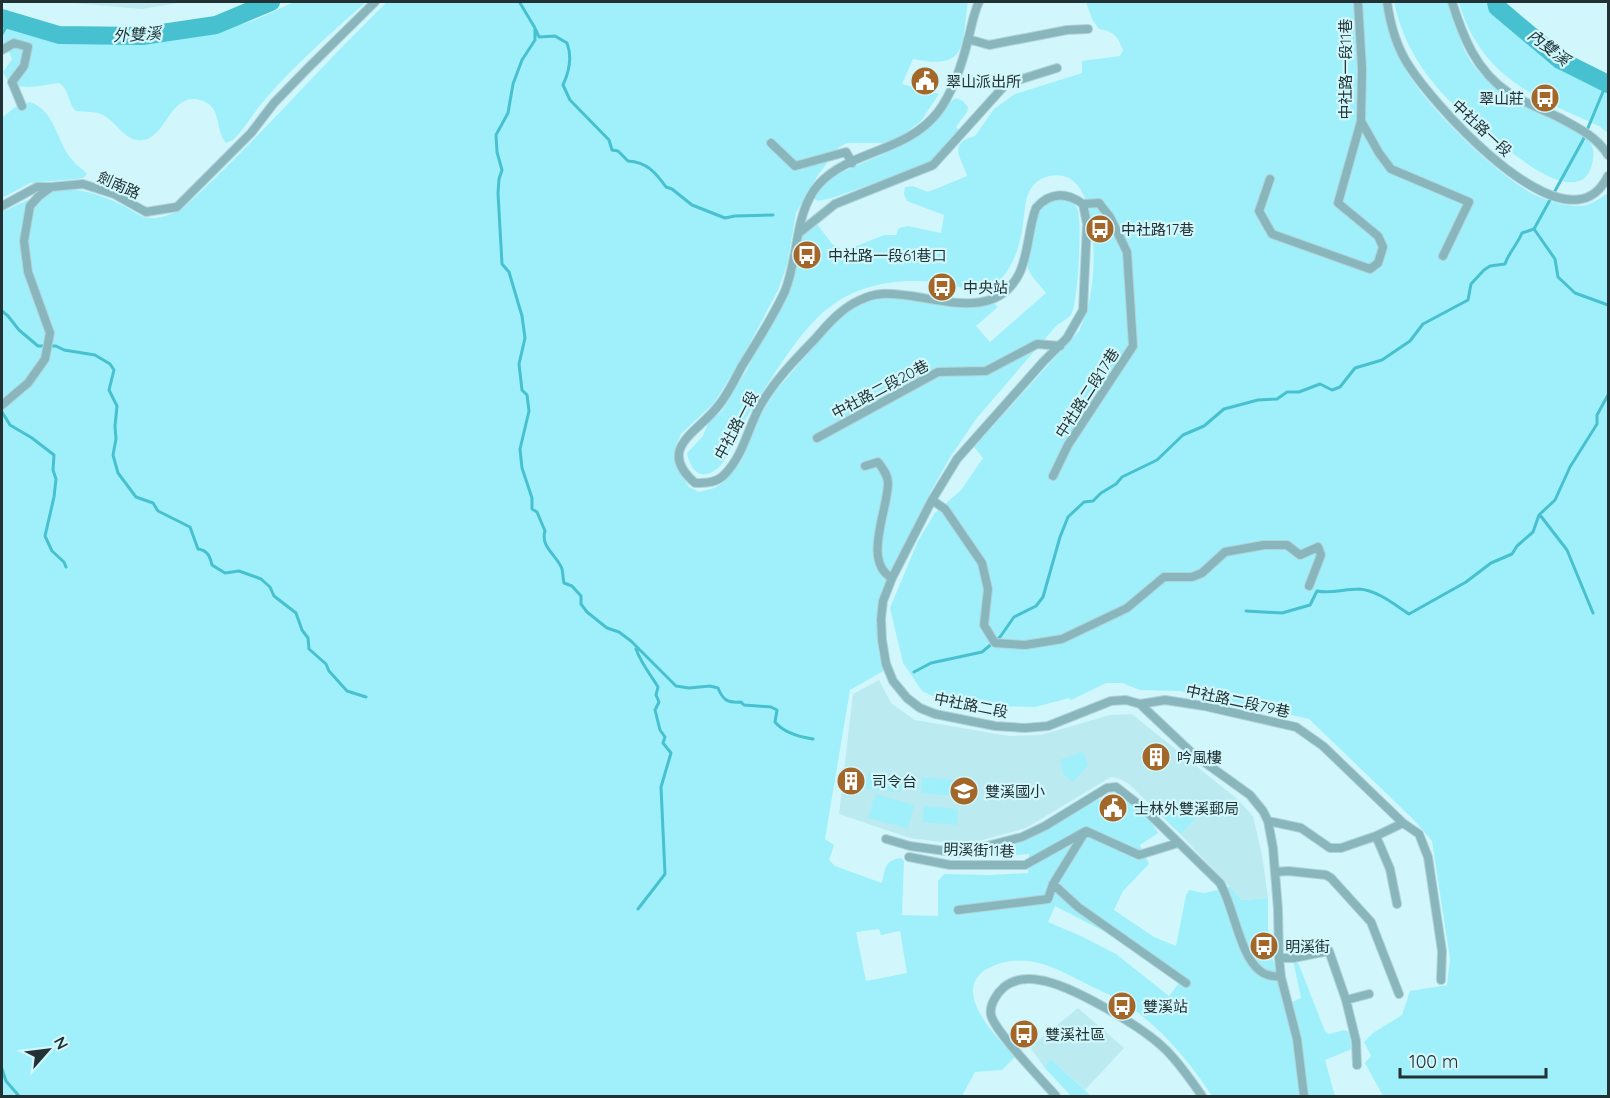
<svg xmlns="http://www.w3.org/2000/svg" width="1610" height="1098" viewBox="0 0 1610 1098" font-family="Quicksand,'Noto Sans TC',sans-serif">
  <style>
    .built { fill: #bbeaf1 }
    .green { fill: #9ff0fb; fill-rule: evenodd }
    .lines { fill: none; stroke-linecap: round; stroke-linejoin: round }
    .stream { stroke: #47c0cf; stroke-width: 3 }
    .river { stroke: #47c0cf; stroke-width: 18 }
    .street-casing { stroke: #b2d3d8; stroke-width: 10 }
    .street { stroke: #89b6bc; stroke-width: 8 }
    .labels { text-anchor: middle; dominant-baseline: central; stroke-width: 4.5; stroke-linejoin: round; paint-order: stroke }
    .street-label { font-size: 15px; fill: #223133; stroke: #d1f7fc }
    .poi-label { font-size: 15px; fill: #223133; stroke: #d1f7fc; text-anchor: start }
    .water-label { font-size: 16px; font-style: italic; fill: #1f3437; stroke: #d1f7fc }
  </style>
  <rect width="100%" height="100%" fill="#d1f7fc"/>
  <!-- built -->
  <path class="built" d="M61 2H183L142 9Z
    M879 680 891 703 915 720 1009 736 1041 735 1110 715 1132 714 1237 799 1253 816 1262 855 1268 898 1242 900 1182 836 1129 784 1120 779 1111 777 1026 828 964 845 910 838 839 814 853 694Z
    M1078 1008 1124 1048 1085 1090 1051 1059 1044 1067 1030 1047Z"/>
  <!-- green -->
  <path class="green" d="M294 2H366C330 34 293 66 262 103 252 115 244 129 233 140L226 143C214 129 223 109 203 101 168 88 167 145 137 140 123 138 115 121 103 115 95 111 85 112 76 111 67 102 70 90 59 83 40 85 12 95 3 72L12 59 10 54 2 45V24C20 28 40 36 60 39 117 47 197 40 252 21 266 16 280 8 294 2Z
    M387 2H968C961 43 970 71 913 59L902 84 939 94 921 121 904 134 890 143H847L839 147 818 175 796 213 787 265 778 290 742 358 714 403 681 434 677 443 674 454 676 466 689 487 699 492 714 488 724 482 736 468 742 460 759 418 774 393 841 315 857 304 880 297 951 305 979 307 987 304H995L998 307 976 326 990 342 1046 293C1041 286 1033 279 1029 271 1024 259 1032 212 1043 204 1048 201 1056 199 1061 197 1069 200 1076 202 1078 211 1082 224 1078 305 1071 315 1067 319 1060 323 1056 326L976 419 949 459 931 491 881 598 885 670 850 690 825 839 834 845 829 860 835 866 882 883C885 870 884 860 901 858L904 861 902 915 938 916V881L944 874 990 875 1028 873 1029 854 996 857 992 854 993 850 1033 836 1090 803 1118 792 1152 823 1158 833 1140 845 1149 864 1123 891 1114 910 1154 937 1176 946 1186 895 1189 890 1204 893 1230 887 1242 900 1268 898V947L1278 973 1293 1035 1299 1096H1212C1190 1062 1163 1030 1129 1006 1119 999 1107 994 1097 989 1075 979 1053 964 1029 961 1013 959 999 962 985 970 951 993 998 1038 1015 1057L1002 1070 975 1072 963 1094V1096H2V212C26 202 48 187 76 190 93 192 110 199 124 206 133 211 140 217 150 218 160 219 171 214 181 210 253 145 317 70 387 2ZM1055 906C1098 928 1143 950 1179 983L1169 996 1116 954 1081 936 1048 922ZM879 929 881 935 900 931 907 973 866 981 856 932Z
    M1086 2H1382C1385 23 1393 48 1404 67 1426 106 1485 163 1523 188 1537 198 1562 206 1580 206 1589 206 1601 198 1608 193V1096H1383L1365 1063 1371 1056 1364 1042 1373 1033 1402 1015 1410 991 1447 985 1450 959 1432 841 1414 820 1309 719 1180 691 1140 690 1122 683H1106L1071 700 1069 698 1035 707 995 706 941 700 922 691 903 663 890 608 918 541 935 513 961 490 983 458 974 447 1079 331C1086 316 1090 300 1092 284 1096 254 1097 161 1046 177 1022 185 1026 211 1022 231 1019 249 1011 272 996 283 978 297 955 284 935 282 891 278 850 286 818 317 800 335 784 358 771 379 759 396 748 415 738 433 732 443 728 456 721 465 719 468 713 472 710 473 696 479 689 464 687 453L703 436 708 423 722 411 746 371 786 292 801 234 814 224H817L832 244 841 249H849L884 235H896L899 228 908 226 941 233 944 215 907 201 904 194 905 187 913 186 928 192 967 176C961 157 947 143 975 136L994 109 1015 94 1082 73V61L1120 56 1123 50C1118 37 1114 31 1099 29L1092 19Z
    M1394 2H1448C1453 17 1458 34 1464 49 1479 82 1515 103 1547 117 1560 123 1581 129 1590 142 1595 150 1594 158 1591 168 1580 199 1538 172 1522 160 1463 117 1410 76 1394 2Z
    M1459 2H1491L1503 18 1562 68 1608 93V133L1599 126C1535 98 1479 75 1459 2Z
    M956 98 963 101 968 107 967 112 956 127 960 132 936 159 926 165 832 198 818 201 815 199V195L826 181 833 177C862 161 897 152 924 131 936 122 943 106 956 98Z
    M30 102C56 111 56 142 73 161 77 166 83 169 87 174L83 178 76 179 30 183 2 198V118L15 107Z
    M1083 752 1088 765 1073 782 1064 775 1060 760Z
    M868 773 902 776 901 792 866 789Z
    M922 777 956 780 955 796 921 793Z
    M875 794 914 805 908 828 868 818Z
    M1158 802 1174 816 1182 807 1195 818 1181 834 1153 808Z
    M924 806 958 809 957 825 923 822Z
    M1293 960H1296L1299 965 1325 1031 1329 1034 1344 1030 1349 1032 1352 1049 1325 1060 1335 1096H1308L1290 1003 1301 998Z
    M1051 1059 1091 1096H1071L1044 1067Z"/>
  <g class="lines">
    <!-- stream -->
    <path class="stream" d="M521 2 520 3 535 28V40L522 60 513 84 508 113 496 135 497 152 502 170 499 179 498 193 502 264 509 272 522 316 525 338 519 364 522 390 527 395 529 411 520 449 522 468 532 498V509L537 512 545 531C540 547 557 555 562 569 563 573 563 579 564 583L572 586 581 596V604L587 612 607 628 619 632 631 641 676 686 689 688 710 686 718 688C723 700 727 703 741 702L744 705 771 707 777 710 775 722C784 733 800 737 813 739
      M536 30 539 37 555 36 567 43C572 56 569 72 563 85L570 100 609 140 612 150 618 151 628 161C647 162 656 173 666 187L672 189 692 205 725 218 735 216 773 215
      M2 34 10 20
      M1534 229 1555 259 1558 277 1575 293 1608 305
      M2 311 8 316 19 330 38 346H56L64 350 95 355 110 364 114 370 109 390 117 406 115 426 116 439 113 455 118 473 136 497 153 503 158 511 190 527 198 549C207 550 210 556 212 565L225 573 239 571 261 579 270 587 274 596 296 613 302 630 308 638 309 649 326 664 329 671 347 691 366 697
      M2 412 10 425 32 438 54 455 53 470 56 479 54 497 45 536 52 551 64 562 66 567
      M1540 515 1567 550 1593 613
      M1246 611 1282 613 1310 605 1317 591C1332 594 1344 589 1359 589 1377 590 1395 605 1409 614L1466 582 1491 563 1512 554 1517 546 1533 532 1539 515 1555 500 1570 467 1597 424V415L1608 395
      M636 649C641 663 650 674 658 687L656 695 659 702 655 710 660 730 665 737 663 743 671 753 661 787 665 874 638 909
      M914 672 931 663 982 652 1000 637 1014 617 1036 606 1043 597 1060 537 1068 517 1084 502 1093 501 1101 493 1116 484 1122 477 1157 460 1183 435 1204 426 1224 409 1258 400 1277 399 1287 392H1299L1320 384 1332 390 1340 387 1355 368 1382 360 1410 341 1423 324 1468 300 1471 284 1484 270 1490 266 1505 264C1509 252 1517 245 1522 233L1534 229 1583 140 1607 82
      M2 1069 6 1081 19 1096"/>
    <!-- river -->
    <path class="river" d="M1496 2 1497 7 1560 60 1608 84
      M2 18 59 35 142 36 216 25 271 2"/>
    <!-- street casing -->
    <g class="street-casing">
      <path id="street" d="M979 2C974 12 972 24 969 36 963 61 954 91 938 112 906 153 850 150 819 184 794 212 799 257 785 291 773 317 757 342 742 366 735 379 728 394 719 405 699 432 655 448 695 483 706 483 717 483 725 474 743 456 748 428 760 406 774 381 795 360 815 339 823 330 831 320 840 313 850 304 867 295 881 294 926 291 992 327 1019 274 1029 254 1028 229 1036 208 1050 192 1066 192 1083 204
        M1387 2C1390 23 1397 48 1409 66 1434 105 1539 222 1590 196 1598 192 1604 184 1608 176
        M1452 2C1463 37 1476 71 1509 93 1524 103 1542 109 1558 117 1578 128 1596 136 1608 155
        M968 39 989 45 1067 30 1088 29
        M2 50 14 43 28 47 24 66 12 82 22 106
        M1361 121 1379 153 1391 169 1469 202 1443 256
        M771 143 795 166 846 152 852 163
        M1270 179 1259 211 1272 234 1370 269 1378 263 1383 247 1378 236 1338 203 1361 121 1362 68 1358 2
        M1083 204 1087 224 1083 310 1067 338 1043 362 957 459 932 500 892 578 883 601 881 619 882 640 886 664 893 681 907 698 920 708 935 714 995 726 1025 728 1048 726 1111 701 1126 700 1140 704 1193 754 1250 795 1263 811 1268 821 1273 848 1278 909 1279 958 1281 977 1297 1039 1304 1096
        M2 206 37 187H51
        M799 233 835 204 933 165 1006 84 1057 68
        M2 405 28 383 45 359 50 333 28 272 24 241 30 206 39 196 51 187 83 184 114 194 146 212 177 207 251 133 274 103 308 68 375 2
        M817 438 938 372 986 371 1037 344 1060 346
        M865 466 878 462C883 469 888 475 888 483 888 510 862 562 892 578
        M1053 476 1068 445 1133 346 1127 252 1110 217 1099 203 1083 204
        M932 500 945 509 982 563 988 589 984 625 995 643 1025 645 1062 639 1127 608 1164 577H1192L1202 573 1225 552 1264 545H1287L1300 555 1318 547 1321 555 1309 586
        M1140 704 1165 700 1204 706 1296 727 1323 746 1403 823 1419 834 1428 857 1442 951 1441 980
        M1268 821 1301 828 1330 848H1341L1376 836 1403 823
        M1376 836 1390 869 1397 904
        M886 839 910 846 960 853 1022 837 1045 826 1107 788 1116 787 1143 808 1220 883C1233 905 1240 955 1259 970 1265 976 1273 976 1281 977
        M909 857 950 865H1025L1086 831 1139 855 1178 843
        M1275 872 1288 871 1326 875 1331 878 1371 922 1399 994
        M1053 884 1078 907 1186 983
        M958 910 1048 899 1053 884 1085 832
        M1279 958H1293L1329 951 1346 1000 1369 994
        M1346 1000 1356 1041 1357 1065
        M1056 1096C1043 1081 995 1032 991 1015 989 1005 997 993 1004 987 1014 979 1027 978 1039 980 1070 984 1143 1027 1166 1050 1180 1064 1191 1080 1202 1096"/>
    </g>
    <!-- street -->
    <use href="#street" class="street"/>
  </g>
  <!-- icons -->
  <defs>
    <g id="civic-disc" transform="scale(1.5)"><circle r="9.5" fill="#a3672a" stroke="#d1f7fc"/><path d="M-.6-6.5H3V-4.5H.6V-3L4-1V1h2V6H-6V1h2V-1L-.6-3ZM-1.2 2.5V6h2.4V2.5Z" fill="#fff"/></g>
    <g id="bus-disc" transform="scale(1.5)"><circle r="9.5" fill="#a3672a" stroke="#d1f7fc"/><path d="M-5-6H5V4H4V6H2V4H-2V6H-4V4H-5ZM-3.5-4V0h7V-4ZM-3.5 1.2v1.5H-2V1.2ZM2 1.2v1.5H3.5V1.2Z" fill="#fff"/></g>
    <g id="building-disc" transform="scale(1.5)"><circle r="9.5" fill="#a3672a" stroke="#d1f7fc"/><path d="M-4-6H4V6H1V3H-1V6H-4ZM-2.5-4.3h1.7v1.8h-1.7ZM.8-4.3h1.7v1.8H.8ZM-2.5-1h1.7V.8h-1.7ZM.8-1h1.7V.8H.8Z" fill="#fff"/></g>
    <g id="school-disc" transform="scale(1.5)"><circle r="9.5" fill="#a3672a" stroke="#d1f7fc"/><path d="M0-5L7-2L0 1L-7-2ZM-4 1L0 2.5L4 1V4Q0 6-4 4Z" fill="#fff"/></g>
  </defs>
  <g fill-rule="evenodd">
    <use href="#civic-disc" x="925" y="81"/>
    <use href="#bus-disc" x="1545" y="98"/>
    <use href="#bus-disc" x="1100" y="229"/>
    <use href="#bus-disc" x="807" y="255"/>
    <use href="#bus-disc" x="942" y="287"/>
    <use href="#building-disc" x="1156" y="757"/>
    <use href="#building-disc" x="851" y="781"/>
    <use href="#school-disc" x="964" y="791"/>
    <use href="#civic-disc" x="1113" y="808"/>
    <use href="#bus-disc" x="1264" y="946"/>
    <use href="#bus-disc" x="1122" y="1006"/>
    <use href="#bus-disc" x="1024" y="1034"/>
  </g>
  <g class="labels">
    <!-- street labels -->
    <g class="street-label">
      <text transform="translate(1345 69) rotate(-90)">中社路一段11巷</text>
      <text transform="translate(1482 128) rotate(43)">中社路一段</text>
      <text transform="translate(119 185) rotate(24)">劍南路</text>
      <text transform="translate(880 389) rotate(-28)">中社路二段20巷</text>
      <text transform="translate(1087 393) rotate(-57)">中社路二段17巷</text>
      <text transform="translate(736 425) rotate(-62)">中社路一段</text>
      <text transform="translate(1238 701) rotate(12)">中社路二段79巷</text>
      <text transform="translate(971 705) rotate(11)">中社路二段</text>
      <text transform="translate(979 850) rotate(2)">明溪街11巷</text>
    </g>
    <!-- poi labels -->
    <g class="poi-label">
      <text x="946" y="81">翠山派出所</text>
      <text x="1524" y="98" text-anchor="end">翠山莊</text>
      <text x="1121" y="229">中社路17巷</text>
      <text x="828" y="255">中社路一段61巷口</text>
      <text x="963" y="287">中央站</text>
      <text x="1177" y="757">吟風樓</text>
      <text x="872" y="781">司令台</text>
      <text x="985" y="791">雙溪國小</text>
      <text x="1134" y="808">士林外雙溪郵局</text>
      <text x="1285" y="946">明溪街</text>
      <text x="1143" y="1006">雙溪站</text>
      <text x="1045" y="1034">雙溪社區</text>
    </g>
    <!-- water labels -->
    <g class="water-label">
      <text transform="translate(137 34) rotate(-3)">外雙溪</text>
      <text transform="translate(1549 47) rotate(38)">內雙溪</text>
    </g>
  </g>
  <!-- border -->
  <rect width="1610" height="1098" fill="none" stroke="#223133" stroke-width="6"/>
  <!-- north arrow -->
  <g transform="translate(48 1050) rotate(62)" stroke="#d1f7fc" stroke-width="4.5" paint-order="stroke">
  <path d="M0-4.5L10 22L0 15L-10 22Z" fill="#223133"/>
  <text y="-9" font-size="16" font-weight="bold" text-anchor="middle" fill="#223133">N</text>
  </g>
  <!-- scale -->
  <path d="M1400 1068v9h146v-9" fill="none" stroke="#223133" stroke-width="3"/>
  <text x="1409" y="1068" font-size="18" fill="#223133" stroke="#d1f7fc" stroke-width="4.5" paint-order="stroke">100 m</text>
</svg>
